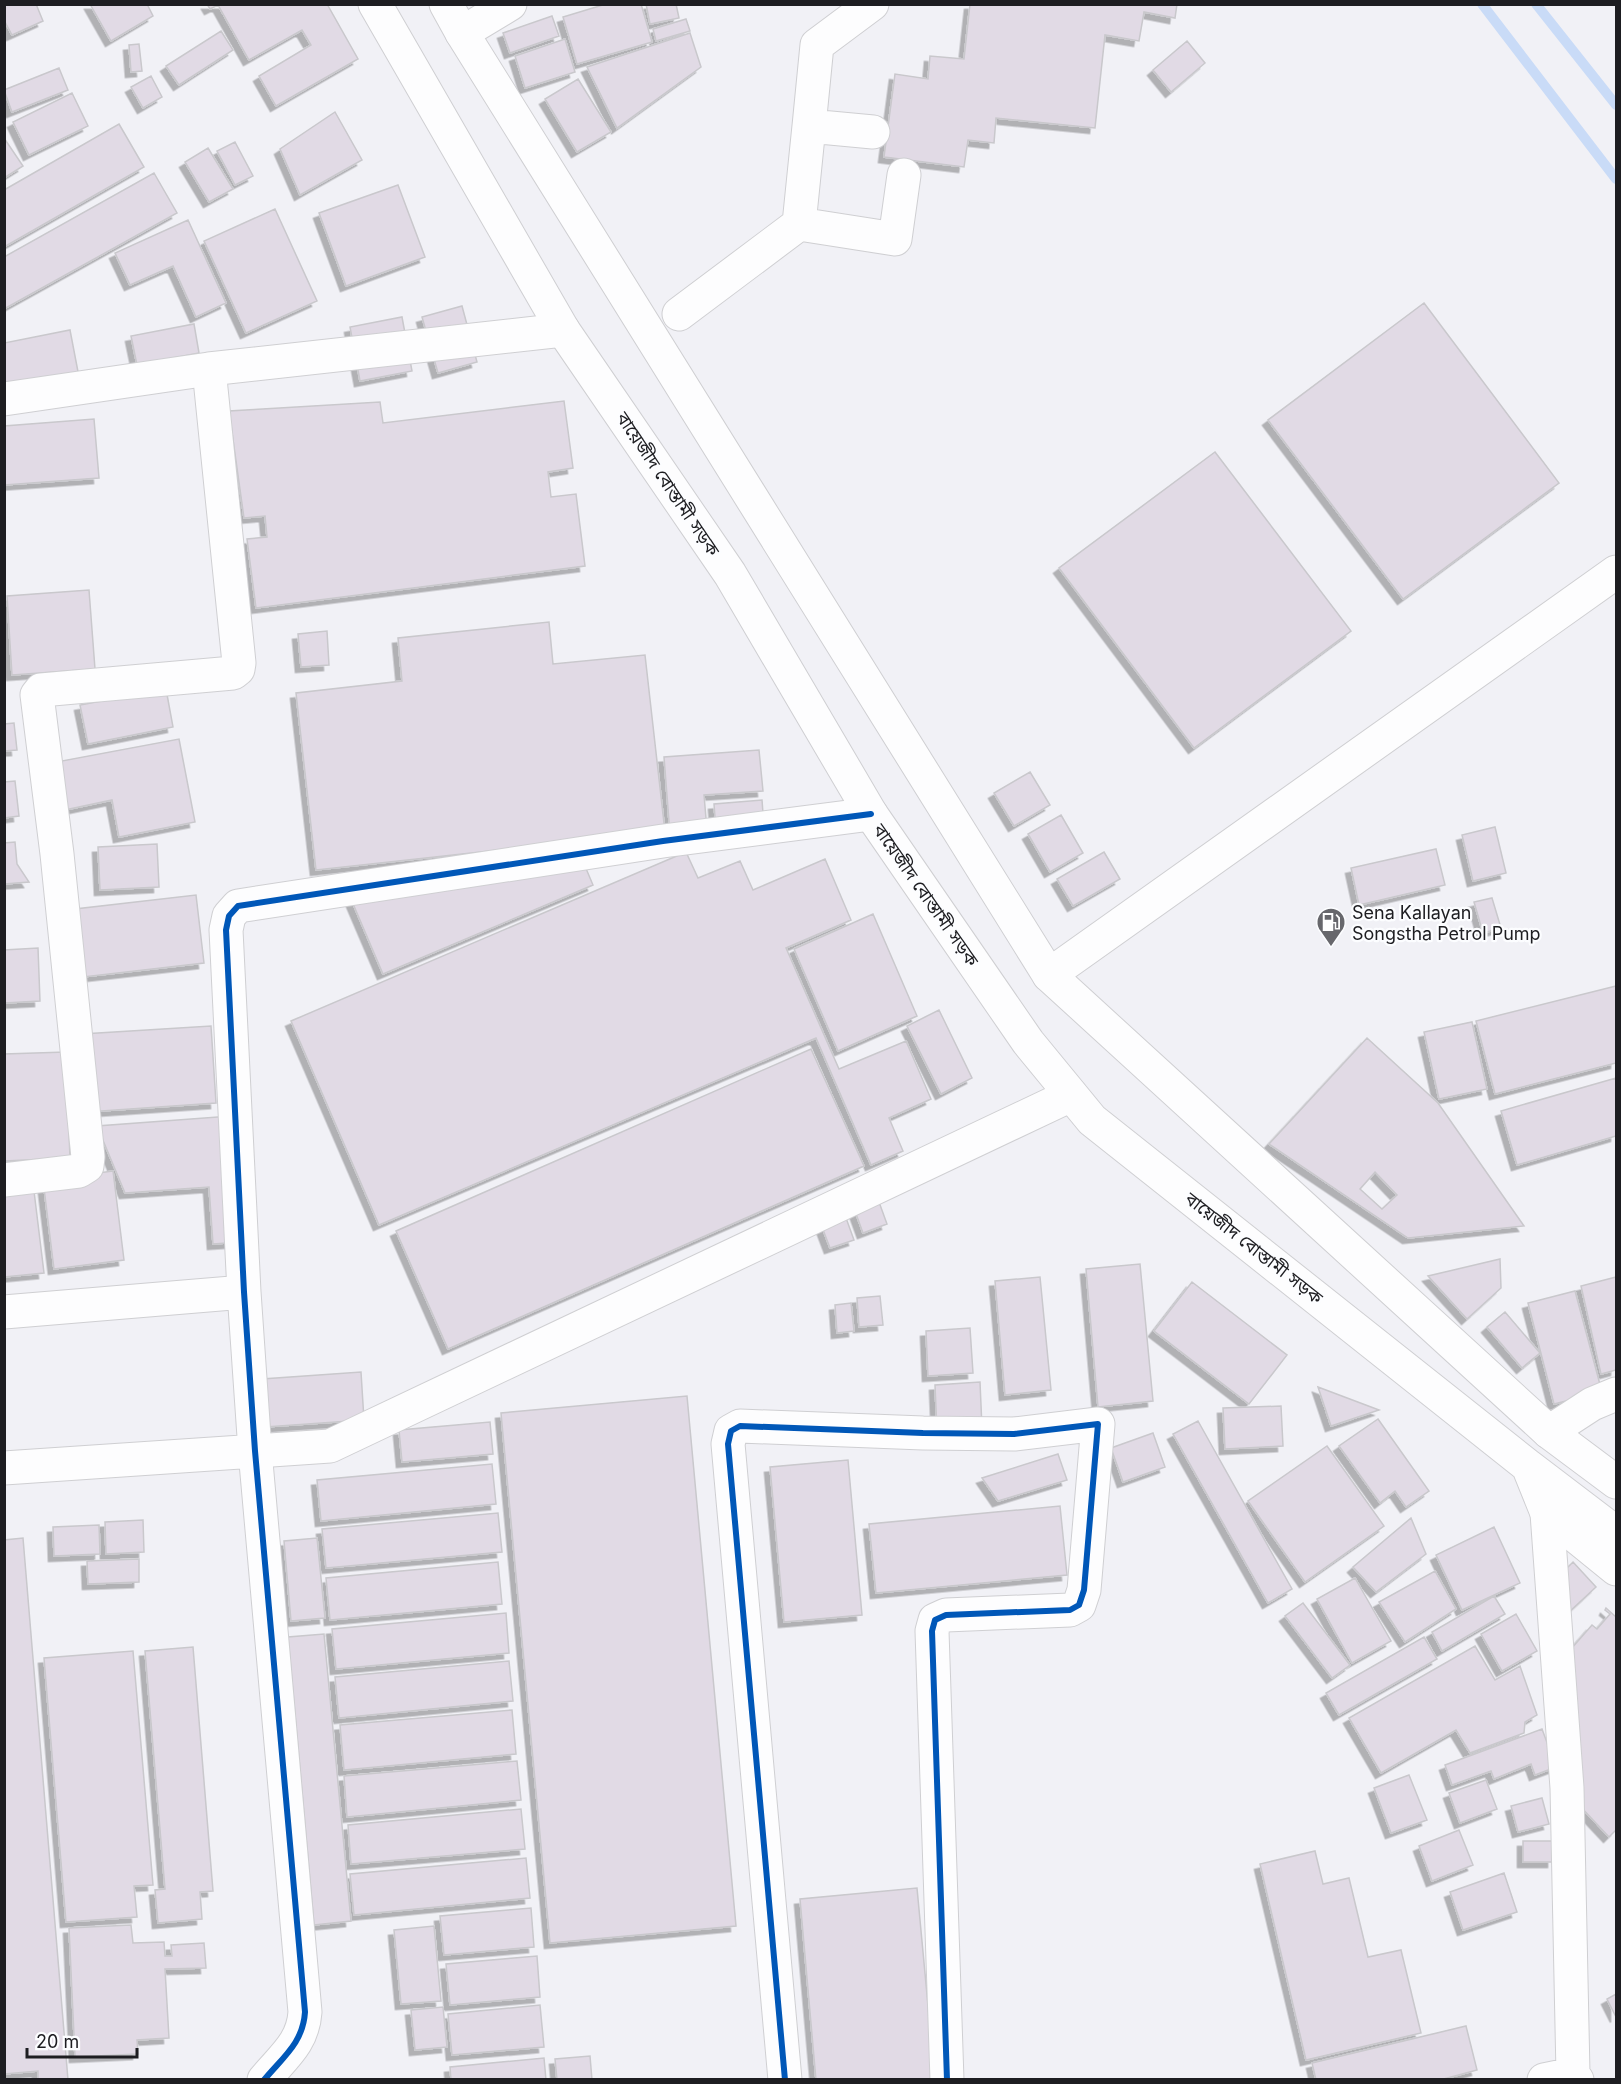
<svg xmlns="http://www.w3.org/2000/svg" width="1621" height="2084" viewBox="0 0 1621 2084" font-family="Inter,'Noto Sans Bengali',sans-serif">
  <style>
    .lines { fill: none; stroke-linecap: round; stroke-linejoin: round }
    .stream { stroke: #c9dbf7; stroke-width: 10 }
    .building { fill: #e1dae5; stroke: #c9c8cc; stroke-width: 1.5; fill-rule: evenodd; filter: url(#shadow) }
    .minor-casing { stroke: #cfcfd2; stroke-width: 35 }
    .major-casing { stroke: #cfcfd2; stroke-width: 35 }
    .minor { stroke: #fdfdfe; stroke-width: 33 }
    .major { stroke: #fdfdfe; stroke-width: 33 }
    .cycleway-casing { stroke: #fcfdff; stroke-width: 10 }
    .cycleway { stroke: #0057b8; stroke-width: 6 }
    .labels { text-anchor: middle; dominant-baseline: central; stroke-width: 4.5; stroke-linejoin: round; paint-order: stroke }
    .street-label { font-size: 18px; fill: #1d1d21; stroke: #fcfdff }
    .poi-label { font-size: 18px; fill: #1d1d21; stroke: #fcfdff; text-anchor: start }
  </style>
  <defs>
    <filter id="shadow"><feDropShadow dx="-5.5" dy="5.5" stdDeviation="0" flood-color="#0004"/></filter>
  </defs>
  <rect width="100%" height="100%" fill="#f1f1f6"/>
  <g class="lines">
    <!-- stream -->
    <path class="stream" d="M1482 4 1616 179
      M1536 4 1616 105"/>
  </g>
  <!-- building -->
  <path class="building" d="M4 4H36L43 21 12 35 4 20Z
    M90 4H147L153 16 111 41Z
    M207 4H327L358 59 276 106 259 76 311 45 302 30 249 60 218 5 210 9Z
    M606 4H641L652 42 577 64 563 17Z
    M646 4H676L679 18 650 24Z
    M970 4H1177L1175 18 1144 12 1139 41 1105 35 1095 128 996 118 994 143 968 140 964 167 884 157 895 74 928 79 930 56 964 59Z
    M552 16 559 36 510 53 503 33Z
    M686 19 690 31 656 41 653 29Z
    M221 31 233 50 179 85 166 66Z
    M690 33 701 67 617 128 587 67Z
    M565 39 575 72 525 88 515 56Z
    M1187 41 1205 63 1171 92 1153 70Z
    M139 44 142 71 131 72 129 45Z
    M59 68 68 90 12 112 4 90Z
    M151 76 162 97 143 108 131 87Z
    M578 79 611 132 577 152 545 99Z
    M72 93 88 126 29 155 13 122Z
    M335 112 362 160 300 195 280 149Z
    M119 124 144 167 4 247V190Z
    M4 138 23 166 4 178Z
    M235 142 253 176 235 185 217 151Z
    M208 148 233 189 209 202 185 162Z
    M154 173 177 213 4 309V257Z
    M398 185 425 257 346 286 319 213Z
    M275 209 317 301 246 333 204 241Z
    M188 220 226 303 196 317 173 266 130 285 115 253Z
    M1424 303 1559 483 1403 599 1268 420Z
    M462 306 477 362 438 373 422 317Z
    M402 317 412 371 360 381 350 327Z
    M194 324 199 353 137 365 131 336Z
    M70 330 79 377 4 392V343Z
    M564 401 573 468 548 472 551 497 576 494 585 566 256 608 247 539 267 537 265 516 244 518 229 411 380 402 383 423Z
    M94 419 99 478 4 485V426Z
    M1215 452 1351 631 1194 748 1059 568Z
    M89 590 95 669 12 675 7 596Z
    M549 622 553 664 645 655 665 832 316 870 296 693 402 681 398 638Z
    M327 631 329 665 301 667 298 634Z
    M166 689 173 727 88 744 80 705Z
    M14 723 17 750 4 751V724Z
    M179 739 195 822 119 837 112 800 60 811 51 763Z
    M759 750 763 791 704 795 707 830 670 834 664 757Z
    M1030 772 1050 805 1014 826 994 793Z
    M15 781 19 816 4 818V782Z
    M762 800 764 826 716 830 714 804Z
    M1061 815 1083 853 1050 872 1028 834Z
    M1495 827 1506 873 1473 881 1462 835Z
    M15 842 17 864 29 882 4 884V843Z
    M157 844 159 887 100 890 98 847Z
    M1436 849 1445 885 1359 905 1351 868Z
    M686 852 698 878 740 861 753 890 825 859 851 920 786 948 839 1069 906 1041 931 1099 889 1118 903 1151 871 1165 816 1038 379 1225 291 1021Z
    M1104 852 1120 879 1073 906 1057 879Z
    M582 859 593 885 383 974 351 899Z
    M196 895 204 963 83 977 75 909Z
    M1492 898 1501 928 1483 933 1474 902Z
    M873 914 917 1016 838 1051 794 949Z
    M38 948 40 1001 4 1003V950Z
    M1616 986V1063L1495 1094 1476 1021Z
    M939 1010 972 1078 941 1094 907 1026Z
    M1472 1022 1487 1089 1439 1099 1424 1032Z
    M211 1026 216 1103 87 1112 82 1034Z
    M1367 1038 1438 1103 1524 1226 1408 1238 1269 1144ZM1375 1172 1397 1195 1382 1209 1360 1189Z
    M811 1049 864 1166 448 1349 396 1231Z
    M66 1052 70 1158 4 1161V1054Z
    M1616 1078V1136L1517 1165 1501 1111Z
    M231 1116 241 1242 213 1244 209 1187 125 1193 97 1126Z
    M113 1171 124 1260 54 1269 43 1180Z
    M33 1183 44 1273 4 1277V1186Z
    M879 1202 887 1224 863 1233 855 1211Z
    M846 1218 854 1240 830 1248 822 1227Z
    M1500 1259 1501 1288 1467 1319 1428 1276Z
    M1140 1264 1153 1401 1098 1407 1086 1269Z
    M1040 1277 1051 1390 1005 1395 995 1281Z
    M1616 1277V1370L1601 1374 1581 1286Z
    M1192 1282 1287 1355 1249 1404 1154 1331Z
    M1575 1291 1602 1392 1554 1404 1528 1303Z
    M880 1296 883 1325 859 1327 857 1298Z
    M851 1303 854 1331 837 1333 835 1305Z
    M1505 1312 1540 1353 1522 1368 1487 1327Z
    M970 1328 973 1373 928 1376 926 1331Z
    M361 1372 364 1420 265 1427 262 1379Z
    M980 1382 982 1428 937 1431 935 1385Z
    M1318 1387 1379 1410 1331 1426Z
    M687 1396 736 1926 550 1943 501 1413Z
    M1281 1406 1283 1446 1225 1449 1223 1408Z
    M1378 1419 1429 1491 1406 1507 1395 1491 1380 1503 1339 1446Z
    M1198 1421 1292 1589 1268 1603 1173 1434Z
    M490 1422 493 1454 402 1462 399 1430Z
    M1153 1433 1165 1467 1123 1482 1111 1448Z
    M1327 1446 1384 1526 1305 1582 1248 1501Z
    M1058 1454 1067 1480 998 1501 982 1478Z
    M848 1460 862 1615 784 1622 770 1467Z
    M492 1464 496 1504 321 1521 317 1480Z
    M1060 1506 1067 1575 876 1593 869 1524Z
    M498 1513 502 1552 326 1568 322 1529Z
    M1411 1518 1426 1554 1376 1592 1353 1567Z
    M143 1520 144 1552 106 1554 105 1522Z
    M99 1525 100 1554 54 1556 53 1527Z
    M1494 1527 1520 1583 1462 1610 1436 1555Z
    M23 1538 68 2080H38V2071L4 2074V1540Z
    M317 1538 325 1618 291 1621 284 1541Z
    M139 1559V1582L88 1584 87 1561Z
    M498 1562 502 1604 330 1620 326 1578Z
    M1573 1562 1596 1587 1568 1613 1560 1575Z
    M1435 1571 1456 1609 1405 1642 1379 1602Z
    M1355 1578 1391 1641 1352 1663 1317 1599Z
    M1494 1596 1505 1614 1442 1651 1432 1632Z
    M1303 1603 1350 1665 1332 1678 1285 1616Z
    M1606 1608 1616 1617V1830L1609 1837 1579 1805 1571 1649 1592 1625 1597 1629 1610 1614 1605 1610Z
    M506 1613 509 1653 336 1669 332 1629Z
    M1516 1614 1537 1651 1502 1671 1481 1634Z
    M324 1634 351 1921 314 1925 288 1637Z
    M1424 1637 1437 1659 1339 1715 1326 1693Z
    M1475 1646 1495 1680 1520 1666 1537 1715 1525 1722 1524 1733 1470 1753 1456 1730 1381 1773 1349 1718Z
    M193 1647 213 1891 200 1892 202 1919 158 1923 155 1890 165 1889 145 1651Z
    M133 1651 153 1885 134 1886 137 1917 66 1922 44 1658Z
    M509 1661 513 1701 339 1718 335 1677Z
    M512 1710 516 1754 344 1770 340 1725Z
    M1542 1729 1556 1767 1535 1775 1531 1764 1494 1779 1491 1771 1452 1785 1445 1765Z
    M517 1761 521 1800 347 1817 344 1776Z
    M1409 1775 1427 1820 1391 1833 1374 1788Z
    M1486 1780 1497 1809 1460 1823 1449 1793Z
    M1542 1798 1549 1824 1518 1832 1511 1806Z
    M521 1809 525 1849 351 1864 348 1825Z
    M1459 1830 1473 1865 1432 1881 1419 1846Z
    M1523 1841H1553V1862H1523Z
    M1315 1851 1323 1884 1349 1878 1368 1957 1401 1950 1421 2033 1306 2060 1260 1864Z
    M526 1858 530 1898 354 1915 350 1874Z
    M1504 1873 1517 1912 1463 1930 1450 1892Z
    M917 1888 935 2080H816L800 1899Z
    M531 1908 534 1947 444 1955 440 1916Z
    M131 1925 133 1943 164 1942 165 1956H172L171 1945 204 1943 206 1968 165 1969 169 2038 137 2040 138 2054 75 2057 69 1928Z
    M434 1926 441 2001 401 2004 394 1930Z
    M537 1956 540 1997 450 2005 446 1964Z
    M1616 1994V2017L1607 1999Z
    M540 2005 544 2047 452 2055 448 2014Z
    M443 2007 447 2047 415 2050 411 2010Z
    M1466 2026 1477 2070 1440 2080H1316L1312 2063Z
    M590 2056 592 2080H557L555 2059Z
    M544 2058 546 2080H451L450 2067Z"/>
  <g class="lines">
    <!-- minor casing -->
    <g class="minor-casing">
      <path id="minor" d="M462 33 510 4
        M809 126 817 45 872 4
        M799 224 809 126 873 132
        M679 314 799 224 895 239 904 175
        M4 399 209 369
        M1049 975 1616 572
        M4 1180 79 1171 87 1166 88 1157 57 854 37 695 41 690 233 673 238 669 239 663 209 369 563 330
        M4 1312 244 1292
        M1549 1432 1592 1404 1616 1394
        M4 1468 330 1446 1071 1095
        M1547 1513 1567 1788 1573 2074 1577 2080
        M264 2080C283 2057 303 2043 305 2012L255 1451 244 1292 226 930 229 916 238 906 663 841 871 814
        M785 2080 728 1444 731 1431 740 1426 923 1433 1014 1434 1098 1424 1084 1590 1079 1605 1070 1610 946 1615 935 1620 932 1631 947 2080
        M1544 2080 1573 2074"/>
    </g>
    <!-- major casing -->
    <g class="major-casing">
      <path id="major" d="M375 4 563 330 730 574 871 814 1028 1042 1092 1120 1528 1466 1547 1513 1616 1569
        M446 4 462 33 1049 975 1549 1432 1616 1482
        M1528 1466 1616 1533"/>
    </g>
    <!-- minor -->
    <use href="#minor" class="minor"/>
    <!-- major -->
    <use href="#major" class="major"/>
    <!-- cycleway casing -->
    <g class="cycleway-casing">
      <path id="cycleway" d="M264 2080C283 2057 303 2043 305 2012L255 1451 244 1292 226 930 229 916 238 906 663 841 871 814
        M785 2080 728 1444 731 1431 740 1426 923 1433 1014 1434 1098 1424 1084 1590 1079 1605 1070 1610 946 1615 935 1620 932 1631 947 2080"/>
    </g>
    <!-- cycleway -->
    <use href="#cycleway" class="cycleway"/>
  </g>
  <!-- icons -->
  <defs>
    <g id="fuel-pin" transform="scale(1.5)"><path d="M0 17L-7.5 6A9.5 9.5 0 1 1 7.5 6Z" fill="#67676c" stroke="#fcfdff"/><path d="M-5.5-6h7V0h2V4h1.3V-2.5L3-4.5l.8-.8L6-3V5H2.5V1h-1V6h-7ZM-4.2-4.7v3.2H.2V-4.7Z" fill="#fff"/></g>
  </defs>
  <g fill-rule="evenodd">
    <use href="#fuel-pin" x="1331" y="922"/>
  </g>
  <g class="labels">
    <!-- street labels -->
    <g class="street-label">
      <text transform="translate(668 484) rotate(56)">বায়েজীদ বোস্তামী সড়ক</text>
      <text transform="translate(926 895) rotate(55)">বায়েজীদ বোস্তামী সড়ক</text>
      <text transform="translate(1254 1248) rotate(38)">বায়েজীদ বোস্তামী সড়ক</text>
    </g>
    <!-- poi labels -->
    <g class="poi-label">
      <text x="1352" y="912">Sena Kallayan<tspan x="1352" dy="21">Songstha Petrol Pump</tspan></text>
    </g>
  </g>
  <!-- border -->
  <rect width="1621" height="2084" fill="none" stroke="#1d1d21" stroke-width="12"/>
  <!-- scale -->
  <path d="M27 2048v9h110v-9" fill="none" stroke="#1d1d21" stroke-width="3"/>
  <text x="36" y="2048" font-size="18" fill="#1d1d21" stroke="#fcfdff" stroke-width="4.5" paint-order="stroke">20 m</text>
</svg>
